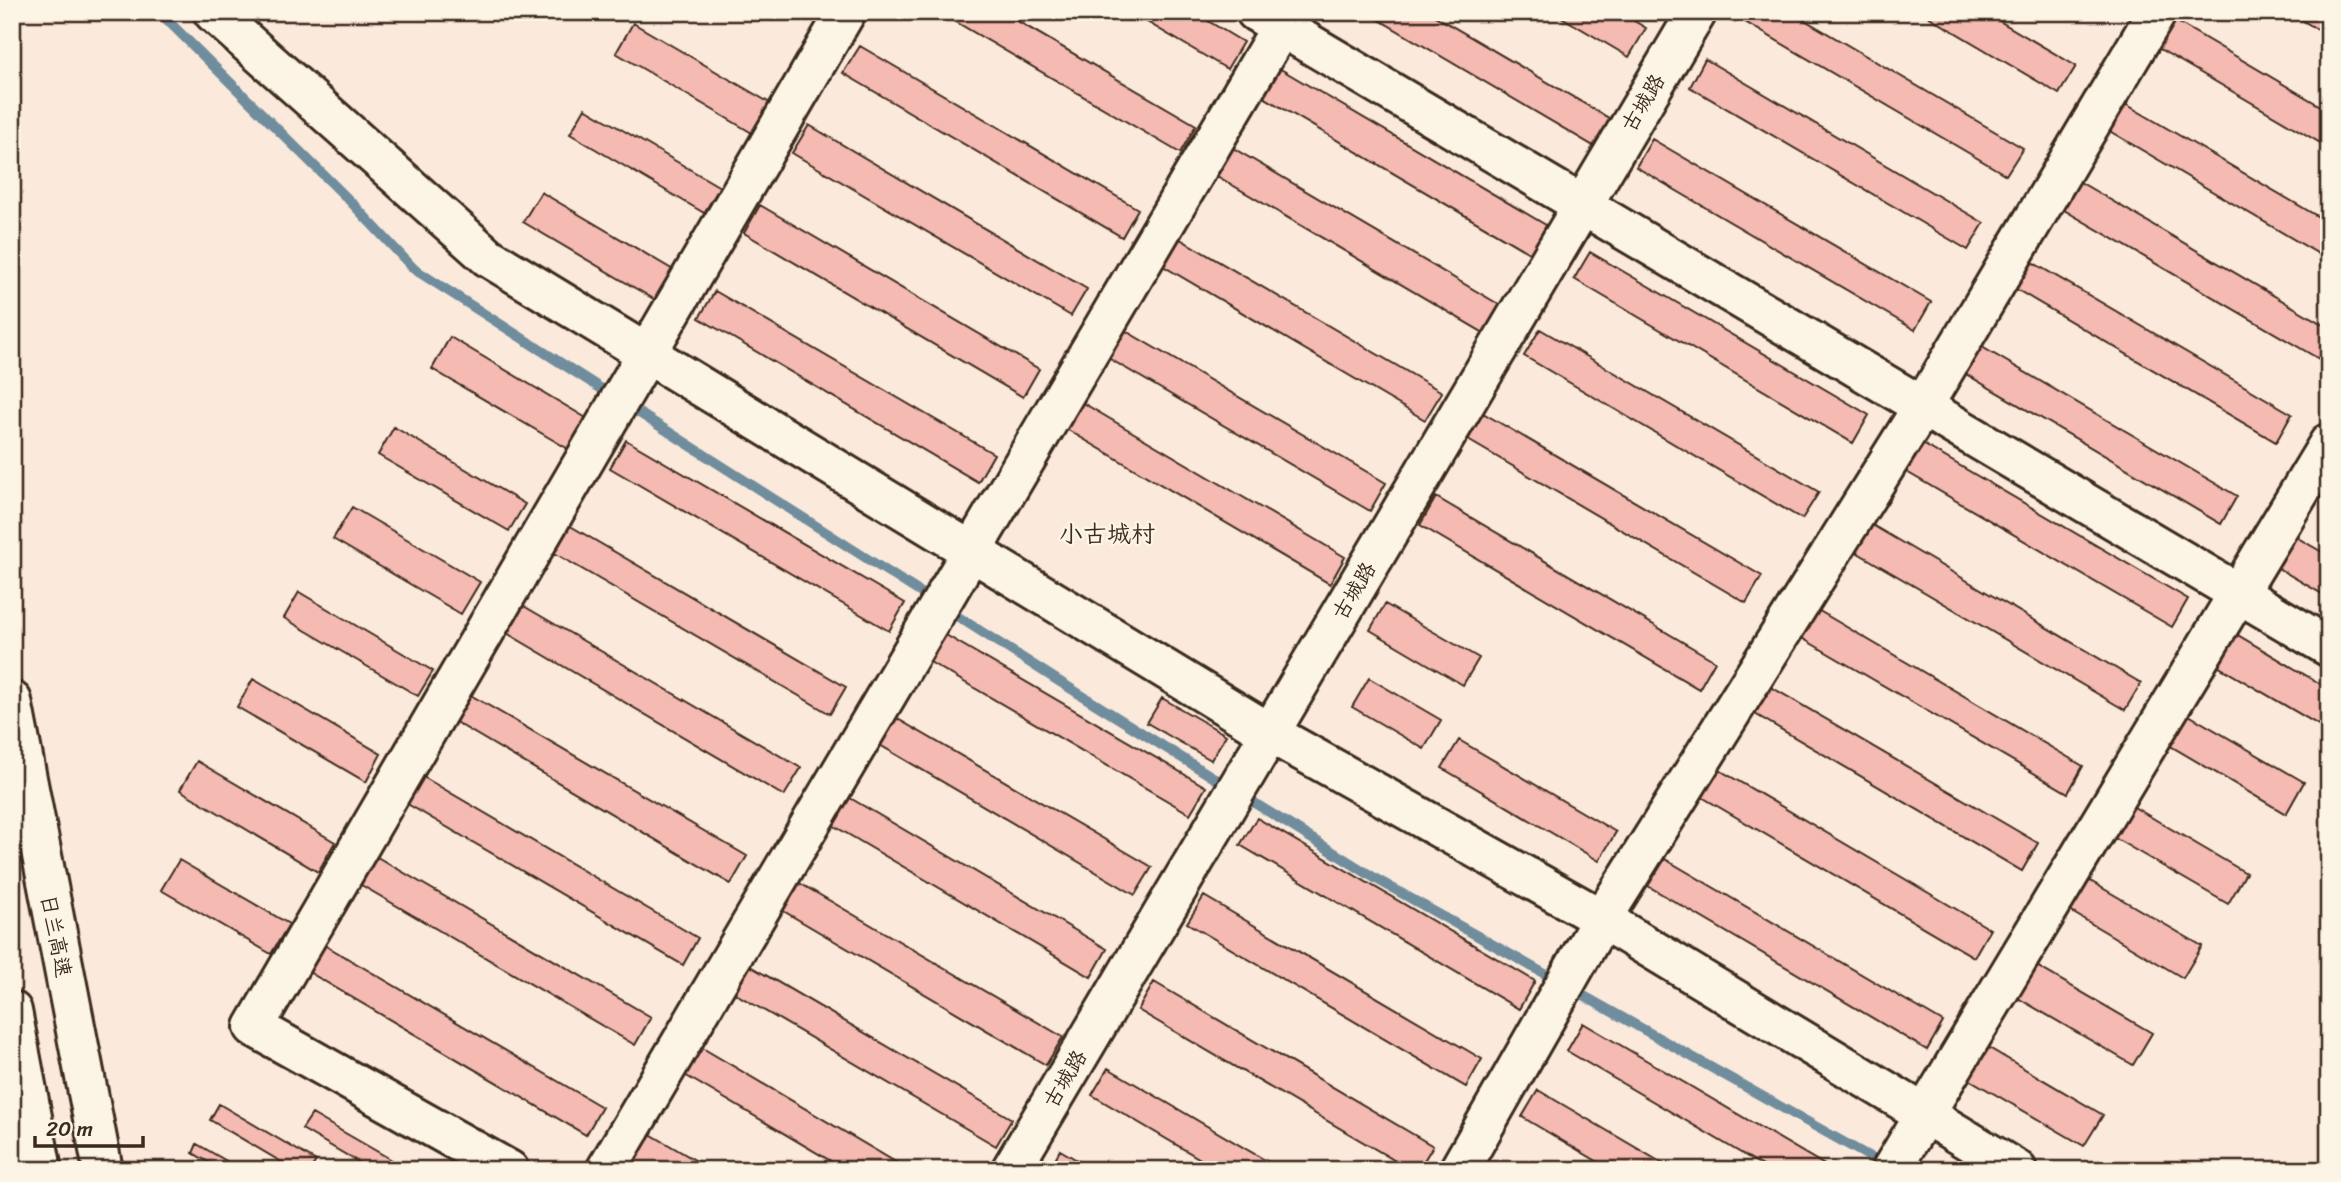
<svg xmlns="http://www.w3.org/2000/svg" width="2341" height="1182" viewBox="0 0 2341 1182" font-family="Sriracha,'LXGW WenKai TC',sans-serif">
  <style>
    .lines { fill: none; stroke-linecap: round; stroke-linejoin: round }
    .stream { stroke: #6f8d9d; stroke-width: 10 }
    .building { fill: #f5bab1; stroke: #3b2a1e; stroke-width: 2 }
    .minor-casing { stroke: #3b2a1e; stroke-width: 44 }
    .highway-casing { stroke: #3b2a1e; stroke-width: 44 }
    .minor { stroke: #fcf5e5; stroke-width: 38 }
    .highway { stroke: #fcf5e5; stroke-width: 38 }
    .labels { text-anchor: middle; dominant-baseline: central; stroke-width: 5; stroke-linejoin: round; paint-order: stroke }
    .street-label { font-size: 21px; fill: #3b2a1e; stroke: #fcf5e5 }
    .quarter-label { font-size: 24px; fill: #3b2a1e; stroke: #fcf5e5 }
  </style>
  <rect width="100%" height="100%" fill="#fbe9db"/>
  <filter id="ink" filterUnits="userSpaceOnUse"><feTurbulence type="fractalNoise" baseFrequency=".0143" numOctaves="2"/><feDisplacementMap in="SourceGraphic" scale="14" xChannelSelector="R" yChannelSelector="G"/><feConvolveMatrix kernelMatrix="1 2 1 2 8 2 1 2 1" color-interpolation-filters="sRGB"/></filter>
  <g filter="url(#ink)">
    <g class="lines">
      <!-- stream -->
      <path class="stream" d="M159 12 351 202 414 269 1057 680 1378 880 1886 1166"/>
    </g>
    <!-- building -->
    <path class="building" d="M939 12H1002L1196 125 1180 153Z
      M1130 12H1193L1243 42 1227 69Z
      M1366 12H1428L1612 120 1597 148Z
      M1553 12H1619L1646 28 1629 57Z
      M1728 12H1791L2023 148 2006 175Z
      M1921 12H1984L2076 66 2059 94Z
      M2288 12H2329V36Z
      M2162 13 2329 111V148L2146 41Z
      M633 23 770 103 752 133 616 53Z
      M860 46 1138 209 1122 237 843 73Z
      M1705 59 1984 223 1968 250 1690 87Z
      M1272 64 1551 228 1534 256 1255 92Z
      M2105 92 2329 223V260L2089 119Z
      M585 108 720 187 704 213 570 134Z
      M809 125 1087 289 1071 316 792 153Z
      M1652 139 1931 302 1915 330 1636 167Z
      M1221 141 1500 305 1484 333 1205 169Z
      M2056 168 2329 328V343L2319 359 2040 196Z
      M541 192 675 271 657 301 523 222Z
      M760 205 1039 369 1023 397 744 233Z
      M1163 229 1442 392 1425 420 1146 256Z
      M2013 251 2292 414 2276 442 1997 278Z
      M1590 252 1869 415 1853 443 1574 279Z
      M715 291 994 454 978 482 699 318Z
      M1107 320 1386 483 1370 511 1091 348Z
      M1540 329 1819 492 1802 519 1524 356Z
      M1958 333 2237 496 2221 524 1942 360Z
      M450 337 588 419 570 450 432 369Z
      M1066 393 1345 557 1330 584 1051 420Z
      M1483 413 1762 576 1746 603 1468 440Z
      M394 427 525 504 509 531 378 455Z
      M1909 436 2188 599 2172 627 1893 464Z
      M626 440 905 603 889 631 610 468Z
      M1436 497 1715 661 1699 689 1420 525Z
      M352 507 480 582 461 614 333 539Z
      M1862 519 2141 683 2125 710 1846 546Z
      M2270 522 2329 556V598L2252 553Z
      M567 524 846 687 830 714 551 551Z
      M299 592 433 671 418 696 284 618Z
      M1804 602 2083 766 2068 793 1788 630Z
      M1385 604 1479 658 1463 685 1370 630Z
      M522 605 801 768 784 796 505 632Z
      M2209 618 2329 689V731L2190 650Z
      M927 624 1206 787 1190 814 911 651Z
      M1369 678 1441 720 1424 749 1352 707Z
      M253 679 381 754 366 782 237 707Z
      M1759 680 2038 843 2022 871 1743 707Z
      M467 693 747 856 731 884 452 720Z
      M1162 698 1226 735 1211 760 1147 723Z
      M2163 700 2304 782 2286 814 2145 731Z
      M872 704 1152 867 1135 895 856 731Z
      M1459 740 1616 832 1599 861 1442 768Z
      M197 761 335 842 318 872 180 790Z
      M1711 765 1990 929 1974 957 1695 793Z
      M420 775 698 938 683 965 404 802Z
      M828 785 1107 949 1091 977 812 813Z
      M2105 790 2246 873 2228 904 2087 822Z
      M1257 818 1535 981 1519 1009 1240 845Z
      M372 854 651 1017 635 1045 356 882Z
      M1665 859 1943 1022 1927 1050 1648 886Z
      M179 860 289 924 271 954 161 890Z
      M2061 864 2202 946 2183 978 2043 895Z
      M784 874 1063 1037 1046 1065 768 902Z
      M1204 896 1482 1059 1466 1087 1187 923Z
      M323 944 602 1107 586 1135 307 971Z
      M2011 951 2152 1033 2133 1065 1992 983Z
      M733 956 1012 1119 996 1146 717 983Z
      M1154 982 1433 1146 1418 1170H1411L1138 1010Z
      M1583 1023 1833 1170H1770L1567 1051Z
      M1962 1032 2103 1115 2084 1146 1943 1064Z
      M694 1043 909 1170H846L678 1071Z
      M1108 1068 1282 1170H1219L1092 1095Z
      M1538 1090 1674 1170H1612L1522 1117Z
      M219 1104 316 1161 310 1170H295L210 1120Z
      M312 1114 392 1160 386 1170H372L302 1129Z
      M633 1124 712 1170H648L617 1152Z
      M197 1144 242 1170H222L193 1153Z
      M1060 1150 1094 1170H1049Z"/>
    <g class="lines">
      <!-- minor casing -->
      <g class="minor-casing">
        <path id="minor" d="M213 12 488 257 1270 733 1602 919 2017 1170
          M1256 12 2329 647
          M509 1170 254 1027 846 12
          M606 1170 1290 12
          M1011 1170 1697 12
          M1459 1170 1602 919 1923 406 2157 12
          M1891 1170 2329 443"/>
      </g>
      <!-- highway casing -->
      <g class="highway-casing">
        <path id="highway" d="M12 701 103 1170
          M12 1011 42 1170"/>
      </g>
      <!-- minor -->
      <use href="#minor" class="minor"/>
      <!-- highway -->
      <use href="#highway" class="highway"/>
    </g>
  </g>
  <g class="labels">
    <!-- street labels -->
    <g class="street-label">
      <text transform="translate(1643 103) rotate(-59)">古城路</text>
      <text transform="translate(1354 591) rotate(-59)">古城路</text>
      <text transform="translate(56 936) rotate(79)">日兰高速</text>
      <text transform="translate(1065 1079) rotate(-59)">古城路</text>
    </g>
    <!-- quarter labels -->
    <g class="quarter-label">
      <text x="1107" y="534">小古城村</text>
    </g>
  </g>
  <!-- margin -->
  <rect width="2341" height="1182" fill="none" stroke="#fcf5e5" stroke-width="42"/>
  <rect x="21" y="21" width="2299" height="1140" fill="none" stroke="#3b2a1e" stroke-width="2.5" filter="url(#ink)"/>
  <!-- scale -->
  <path d="M35 1136v10h108v-10" fill="none" stroke="#3b2a1e" stroke-width="3.5"/>
  <text x="46" y="1136" font-size="21" fill="#3b2a1e" stroke="#fcf5e5" stroke-width="5" paint-order="stroke">20 m</text>
</svg>
